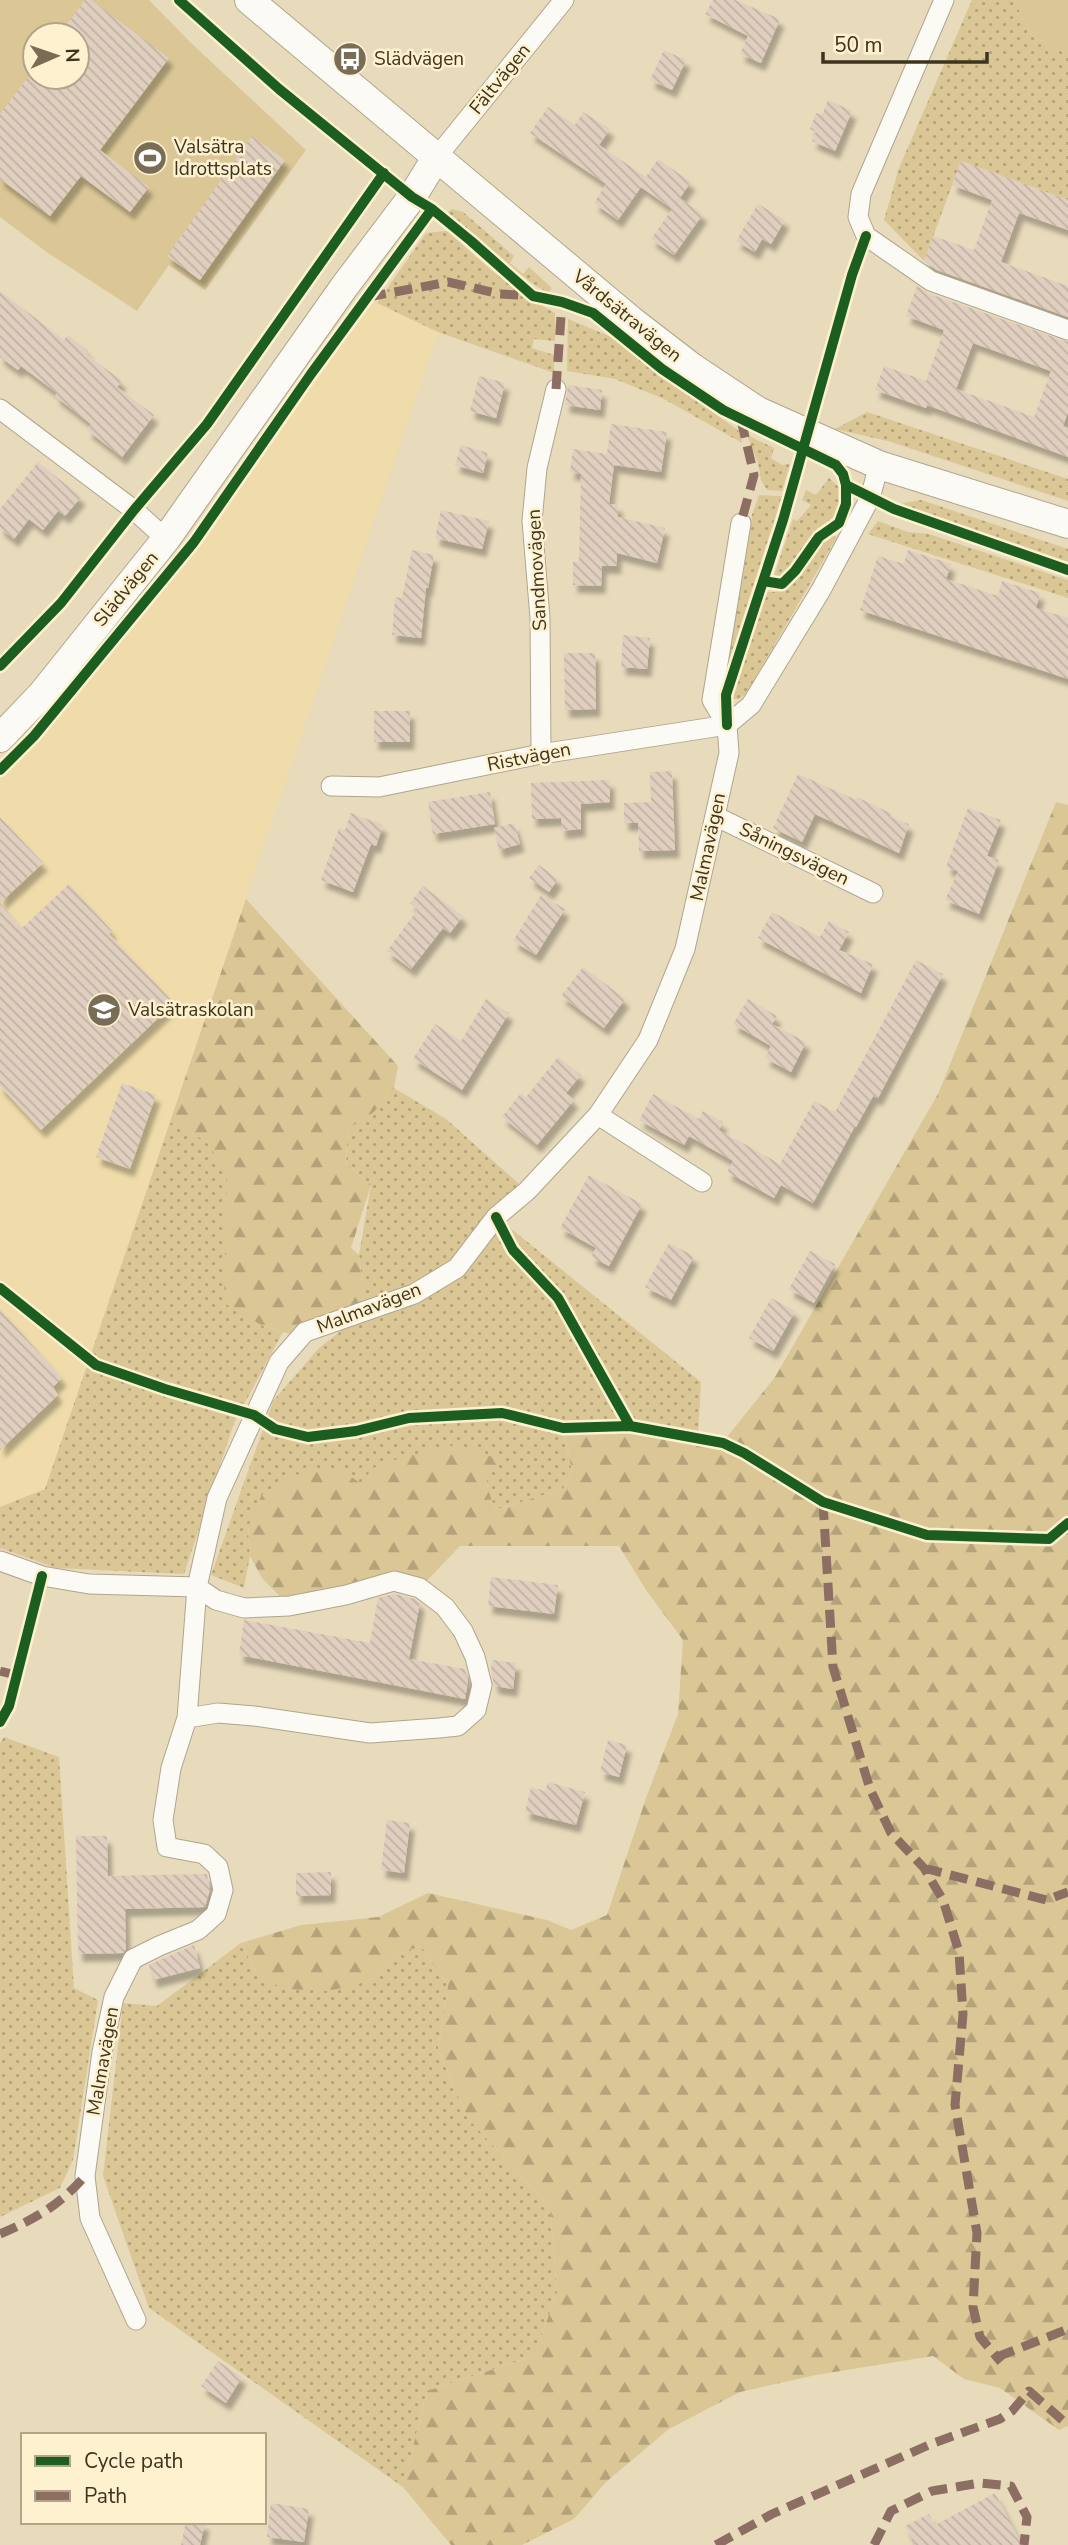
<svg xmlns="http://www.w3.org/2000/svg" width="1068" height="2545" viewBox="0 0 1068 2545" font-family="'Nunito Sans',sans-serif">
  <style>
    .built { fill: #efdcaa }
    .grass { fill: url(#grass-dots) }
    .forest { fill: url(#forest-firs) }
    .park { fill: #dbc796; fill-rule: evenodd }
    .building { fill: url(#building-back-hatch); fill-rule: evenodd; filter: url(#shadow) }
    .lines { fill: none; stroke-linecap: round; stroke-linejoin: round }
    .street-casing { stroke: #afa58d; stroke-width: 21 }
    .secondary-casing { stroke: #afa58d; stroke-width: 30 }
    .street { stroke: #fcfaf5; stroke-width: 19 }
    .secondary { stroke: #fcfaf5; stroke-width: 28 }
    .quiet { stroke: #8d6e63; stroke-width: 9; stroke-dasharray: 18 9; stroke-linecap: butt }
    .cycleway-casing { stroke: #fef1d0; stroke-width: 15 }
    .cycleway { stroke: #1b5e20; stroke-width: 10 }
    .labels { text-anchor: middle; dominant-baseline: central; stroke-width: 5; stroke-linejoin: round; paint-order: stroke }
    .poi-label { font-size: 19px; fill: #3d341e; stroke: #fef1d0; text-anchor: start }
    .street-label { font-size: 19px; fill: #3d341e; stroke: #fef1d0 }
  </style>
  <defs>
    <pattern id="grass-dots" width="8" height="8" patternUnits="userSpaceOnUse" patternTransform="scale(1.75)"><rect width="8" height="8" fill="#dbc796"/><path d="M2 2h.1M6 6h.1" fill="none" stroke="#b3a27a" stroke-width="1.8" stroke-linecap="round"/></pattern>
    <pattern id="forest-firs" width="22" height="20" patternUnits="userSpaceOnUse" patternTransform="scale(1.75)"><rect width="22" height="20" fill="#dbc796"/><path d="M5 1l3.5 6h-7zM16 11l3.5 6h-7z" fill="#b3a27a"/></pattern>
    <pattern id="building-back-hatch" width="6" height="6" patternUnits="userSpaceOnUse" patternTransform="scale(1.75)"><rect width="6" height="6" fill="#e0cebf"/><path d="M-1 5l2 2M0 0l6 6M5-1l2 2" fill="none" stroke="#c1b2a4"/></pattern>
    <filter id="shadow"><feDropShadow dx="4.5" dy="8" stdDeviation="2" flood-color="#0004"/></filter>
  </defs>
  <rect width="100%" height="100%" fill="#e8dbbc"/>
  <!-- built -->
  <path class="built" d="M366 301 377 303 438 332 45 1489 0 1507V774L63 707 188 552Z"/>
  <!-- grass -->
  <path class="grass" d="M972 0H1014L1032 36 1068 55V200L961 161 924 261 884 220 899 168Z
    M452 209 463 212 514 256 510 263 523 274 529 267 552 288 548 293C510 271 482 238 446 214Z
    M447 231C482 262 514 292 555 313V341L534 339 532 348 554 355V373L438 332 377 303 426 233Z
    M568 319 609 336 739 431 742 443 664 399 615 379 567 371Z
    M867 412 1068 479V501L888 441 835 429Z
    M747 435 774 448 771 458 782 465 790 464 782 491 767 490 761 480 758 463Z
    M829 478 841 489C845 516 827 520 812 537 801 550 793 565 783 579L779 580 774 576 793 519 797 521 811 505 802 500 806 490 816 495Z
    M759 495 782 496 723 680 747 552 752 515Z
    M921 500 1068 549V563L905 509 903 503Z
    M878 521 908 532 929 534 1068 580V598L868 534Z
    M832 533 837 537 746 694 739 699H730L767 592C773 592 780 592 784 590 803 582 810 546 832 533Z
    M394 1088 446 1119 527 1191 504 1223 701 1382 697 1455 563 1429 572 1471 563 1489 495 1510 486 1483H360L248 1527 250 1556 244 1588 211 1575 273 1401 319 1348 365 1312 359 1255 371 1185 346 1163 348 1129 374 1112Z
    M170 1122 207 1141 227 1173V1236L263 1326 283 1332 234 1423 184 1574 56 1568 0 1548V1507L45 1489Z
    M4 1737 59 1757 74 1988 98 2000 73 2160 60 2188 0 2217V1743Z
    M241 1943 259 1977 369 1981 396 1955 421 1946 448 1986 438 2049 467 2117 550 2208 557 2293 534 2356 427 2391 403 2487 149 2308 103 2176 123 2003 157 2006Z"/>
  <!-- forest -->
  <path class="forest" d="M1056 802 1068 805V2426L1059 2430 1000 2388 964 2379 933 2356 816 2375 740 2392 669 2429 606 2482 574 2519 522 2545H451L403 2487 427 2391 534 2356 557 2293 550 2208 467 2117 438 2049 448 1986 421 1946 396 1955 369 1981 329 1991 285 1989 259 1977 241 1943 301 1925 378 1917 428 1893 547 1920 571 1930 607 1915 646 1798 678 1714 683 1640 646 1590 619 1546H460L420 1588 394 1581 289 1606 262 1578 250 1556 248 1527 262 1494 300 1473 341 1470 360 1483 373 1468 403 1457 456 1445 499 1459 486 1483 495 1510 563 1489 572 1471 563 1428 630 1426 723 1442 775 1377 938 1094Z
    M246 899 398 1066 394 1088 374 1112 348 1129 346 1163 371 1185 351 1248 359 1255 365 1312 301 1337 263 1326 224 1303 227 1173 206 1141 170 1122Z"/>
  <!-- park -->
  <path class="park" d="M0 0H149L191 43 306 150 205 290 169 265 137 311 45 251 0 217ZM35 35H77V77H35Z
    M1014 0H1068V55L1032 36Z"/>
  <!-- building -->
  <path class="building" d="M85 0H91L169 58 100 150 149 187 130 212 81 176 50 216 0 179V114L28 77H77V35H59Z
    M713 0H735L780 19 761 63 740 54 748 36 705 14Z
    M664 50 686 60 672 90 650 80Z
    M828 100 852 111 835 151 812 141 816 132 810 129 816 113 822 115Z
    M548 107 575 125 583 112 610 129 599 145 646 177 658 159 691 182 672 209 641 187 618 220 594 203 606 184 530 133Z
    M252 136 285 160 200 280 167 256Z
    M961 161 1068 200V230L1019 213 1001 262 1068 286V317L937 270 924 261 933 236 974 250 992 200 952 185Z
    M680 198 703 214 674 255 651 239Z
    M758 204 785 220 771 244 762 239 755 252 736 241Z
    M917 286 927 293 1068 342V412L1063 426 1068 428V457L927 405 926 408 875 390 884 366 926 381 944 330 906 316ZM973 343 1051 371 1034 417 956 389Z
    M0 291 64 340 68 335 88 351 86 354 122 381 117 387 154 415 122 457 87 430 91 424 55 396 57 393 21 366 18 370 0 357Z
    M479 376 505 383 496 418 470 411Z
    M568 385 602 390 600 410 565 405Z
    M611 424 667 432 661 472 614 465 609 504H618V517L665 528 657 563 617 553V566H602L601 586 573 585V562H579L581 474 570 472 573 449 607 454Z
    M461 445 488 453 483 473 455 465Z
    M38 462 81 497 65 516 58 511 43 530 29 519 14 539 0 528V509Z
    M441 510 489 521 482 549 435 538Z
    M412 550 434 555 428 588H426L421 638 392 635 395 597 402 598Z
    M908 550 951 564 946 579 998 596 1002 581 1040 593 1036 608 1068 618V679L860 610 878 556 904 564Z
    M623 635 650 638 647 669 621 667Z
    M564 653H595L596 709 565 710Z
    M374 711H410V742H374Z
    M672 771 675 850 639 851 638 823H624V803L651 802 650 772Z
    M798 774 856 800 857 797 892 814 890 817 909 824 899 853 815 814 802 842 773 828Z
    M610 780V802L581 804V829L561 831V818L532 819 531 783Z
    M490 792 495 824 433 834 428 802Z
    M968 808 1001 820 987 856 999 860 979 914 945 900 958 871 946 867Z
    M351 813 383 825 376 846 371 844 353 892 321 880 339 828 345 830Z
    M0 817 43 863 0 903Z
    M514 823 520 844 499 850 494 828Z
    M539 865 558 879 549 892 529 878Z
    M69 884 112 931 109 934 174 1003 41 1130 0 1086V903L22 928Z
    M423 886 463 916 450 933 443 928 411 969 387 951 418 909 410 903Z
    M541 895 565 909 536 955 513 941Z
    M772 912 820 937 829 921 849 932 839 950 873 964 861 993 758 938Z
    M916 960 943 974 878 1098 873 1096 856 1127 855 1126 813 1203 781 1185 774 1198 727 1172 733 1161 689 1136 684 1145 639 1120 653 1094 699 1119 703 1111 723 1122 719 1130 780 1164 814 1101 835 1112Z
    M583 967 625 999 604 1028 561 996Z
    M486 999 509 1013 462 1090 413 1059 435 1024 461 1041Z
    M748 999 777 1016 772 1024 806 1042 791 1072 765 1058 771 1046 733 1024Z
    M558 1057 581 1075 566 1093 574 1100 537 1145 502 1117 521 1093 526 1097Z
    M122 1083 156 1095 130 1169 96 1157Z
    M589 1175 642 1204 609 1266 591 1257 596 1248 560 1228Z
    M669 1243 694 1256 671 1300 645 1287Z
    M810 1251 835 1264 814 1303 789 1289Z
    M771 1298 795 1311 773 1351 749 1338Z
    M0 1309 62 1378 53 1387 58 1395 0 1450Z
    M491 1577 558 1585 554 1614 488 1606Z
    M394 1594 415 1599 420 1603 409 1659 465 1669 468 1682 465 1699 239 1655 244 1620 370 1643 378 1598Z
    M492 1660 516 1663 513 1689 494 1686 491 1670Z
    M608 1740 627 1745 619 1777 600 1772Z
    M548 1782 585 1792 576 1825 525 1812 531 1787 545 1791Z
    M387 1820 410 1823 404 1873 381 1870Z
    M76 1836H107L108 1876 207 1874 210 1890 205 1907 125 1909 126 1949 123 1953 78 1954Z
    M331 1872V1895L296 1896V1873Z
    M194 1945 200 1968 153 1980 149 1965Z
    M218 2361 242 2377 226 2403 201 2386Z
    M995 2493 1022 2545H915L905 2526 929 2514 935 2525Z
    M271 2503 309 2509 304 2542 267 2537Z
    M186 2522H205L200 2545H181Z"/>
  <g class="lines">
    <!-- street casing -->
    <g class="street-casing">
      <path id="street" d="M944 0 861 194 858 217 866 236 931 281 1068 330
        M436 158 564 0
        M0 409 134 510 166 539
        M541 754 540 618 532 521 537 468 556 389
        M331 786 379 787 541 754 727 725 712 700 741 523
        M715 816 873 893
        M598 1115 702 1182
        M0 1561 42 1576 89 1584 197 1587 216 1600 244 1608 289 1606 346 1595 394 1581 420 1588 445 1607 463 1631 475 1657 482 1685 476 1710 458 1726 439 1728 370 1733 254 1716 218 1713 187 1718
        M136 2320 90 2218 85 2176 102 2052 114 1997 133 1959 159 1946 198 1930 216 1914 223 1890 218 1867 204 1854 167 1847 163 1820 171 1768 187 1718 197 1587 217 1498 279 1362 305 1332 414 1294 457 1268 496 1217 527 1191 598 1115 648 1040 685 949 729 753 727 725 751 705 821 590 870 498 879 465"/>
    </g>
    <!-- secondary casing -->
    <g class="secondary-casing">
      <path id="secondary" d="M249 0 632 321 693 368 758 411 879 465 1068 524
        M0 738 42 694 166 539 344 287 412 197 436 158"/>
    </g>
    <!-- street -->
    <use href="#street" class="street"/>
    <!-- secondary -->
    <use href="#secondary" class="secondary"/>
    <!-- quiet -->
    <path class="quiet" d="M368 297 448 282 500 294 533 296
      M556 389 562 302
      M741 420 754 475 741 523
      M823 1502 833 1667 870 1789 891 1833 924 1868 943 1900 959 1952 963 2014 955 2105 977 2233 973 2307 980 2337 1001 2362
      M0 1671 16 1675
      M924 1868 1046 1900 1068 1892
      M0 2234C35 2219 60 2205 85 2176
      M997 2357 1068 2329
      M716 2545 772 2514 931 2444 1000 2419 1012 2411 1029 2391 1068 2425
      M874 2545 891 2511 932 2491 980 2483 1011 2486 1027 2517 1024 2545"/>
    <!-- cycleway casing -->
    <g class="cycleway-casing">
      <path id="cycleway" d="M179 0 279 89 412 197 432 209 471 241 533 296 562 302 593 313 662 369 723 410 836 465 843 474 846 485 894 509 1068 570
        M763 581 782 584 795 571 819 537 839 523 846 504V485
        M0 666 61 603 134 510 207 424 384 173
        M727 725 726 695 783 520 852 275 866 236
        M0 770 34 736 194 542 311 374 432 209
        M496 1217 513 1250 558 1298 630 1426
        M0 1288 96 1365 165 1389 254 1415 275 1429 308 1437 356 1431 409 1418 502 1413 563 1428 630 1426 723 1443 744 1453 823 1502 927 1535 1049 1539 1068 1523
        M0 1722 9 1706 42 1576"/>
    </g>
    <!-- cycleway -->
    <use href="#cycleway" class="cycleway"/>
  </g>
  <!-- icons -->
  <defs>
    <g id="bus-disc" transform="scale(1.75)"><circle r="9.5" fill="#796e55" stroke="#fef1d0"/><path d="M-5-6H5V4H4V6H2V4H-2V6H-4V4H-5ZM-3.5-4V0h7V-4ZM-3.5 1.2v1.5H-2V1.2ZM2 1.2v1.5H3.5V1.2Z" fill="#fff"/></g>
    <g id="stadium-disc" transform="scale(1.75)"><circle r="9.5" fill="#796e55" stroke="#fef1d0"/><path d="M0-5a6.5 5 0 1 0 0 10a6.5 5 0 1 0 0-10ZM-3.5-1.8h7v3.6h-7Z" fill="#fff"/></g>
    <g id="school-disc" transform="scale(1.75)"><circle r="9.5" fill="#796e55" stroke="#fef1d0"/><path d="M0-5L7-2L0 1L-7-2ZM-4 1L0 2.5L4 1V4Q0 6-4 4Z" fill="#fff"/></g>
  </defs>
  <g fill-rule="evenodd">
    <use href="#bus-disc" x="350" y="59"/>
    <use href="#stadium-disc" x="150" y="158"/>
    <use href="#school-disc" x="104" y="1010"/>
  </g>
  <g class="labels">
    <!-- poi labels -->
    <g class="poi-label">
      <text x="374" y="59">Slädvägen</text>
      <text x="174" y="147">Valsätra<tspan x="174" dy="22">Idrottsplats</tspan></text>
      <text x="128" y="1010">Valsätraskolan</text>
    </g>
    <!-- street labels -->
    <g class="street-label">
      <text transform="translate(500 79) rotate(-51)">Fältvägen</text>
      <text transform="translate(627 316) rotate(39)">Vårdsätravägen</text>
      <text transform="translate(537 570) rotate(-93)">Sandmovägen</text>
      <text transform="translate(126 589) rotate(-51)">Slädvägen</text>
      <text transform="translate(529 757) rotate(-11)">Ristvägen</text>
      <text transform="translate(708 847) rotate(-78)">Malmavägen</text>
      <text transform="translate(794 854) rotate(26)">Såningsvägen</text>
      <text transform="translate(369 1308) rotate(-21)">Malmavägen</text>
      <text transform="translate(103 2061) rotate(-80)">Malmavägen</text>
    </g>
  </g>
  <!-- legend -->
  <rect x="21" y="2433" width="245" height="91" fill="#fef1d0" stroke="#b1a589" stroke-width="2"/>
  <rect x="35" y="2456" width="35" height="10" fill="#1b5e20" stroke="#b1a589" stroke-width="2"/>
  <text x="84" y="2468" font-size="21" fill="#3d341e">Cycle path</text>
  <rect x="35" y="2491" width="35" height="10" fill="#8d6e63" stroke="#b1a589" stroke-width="2"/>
  <text x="84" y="2503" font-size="21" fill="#3d341e">Path</text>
  <!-- north arrow -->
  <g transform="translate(56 56) rotate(88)"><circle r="33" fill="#fef1d0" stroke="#b1a589" stroke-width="2"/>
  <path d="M0-5L12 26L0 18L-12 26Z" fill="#796e55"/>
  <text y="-10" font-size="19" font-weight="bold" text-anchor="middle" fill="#3d341e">N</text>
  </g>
  <!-- scale -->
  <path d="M823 52v10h164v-10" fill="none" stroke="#3d341e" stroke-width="3.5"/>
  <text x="834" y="52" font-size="21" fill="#3d341e" stroke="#fef1d0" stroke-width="5" paint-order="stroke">50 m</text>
</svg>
